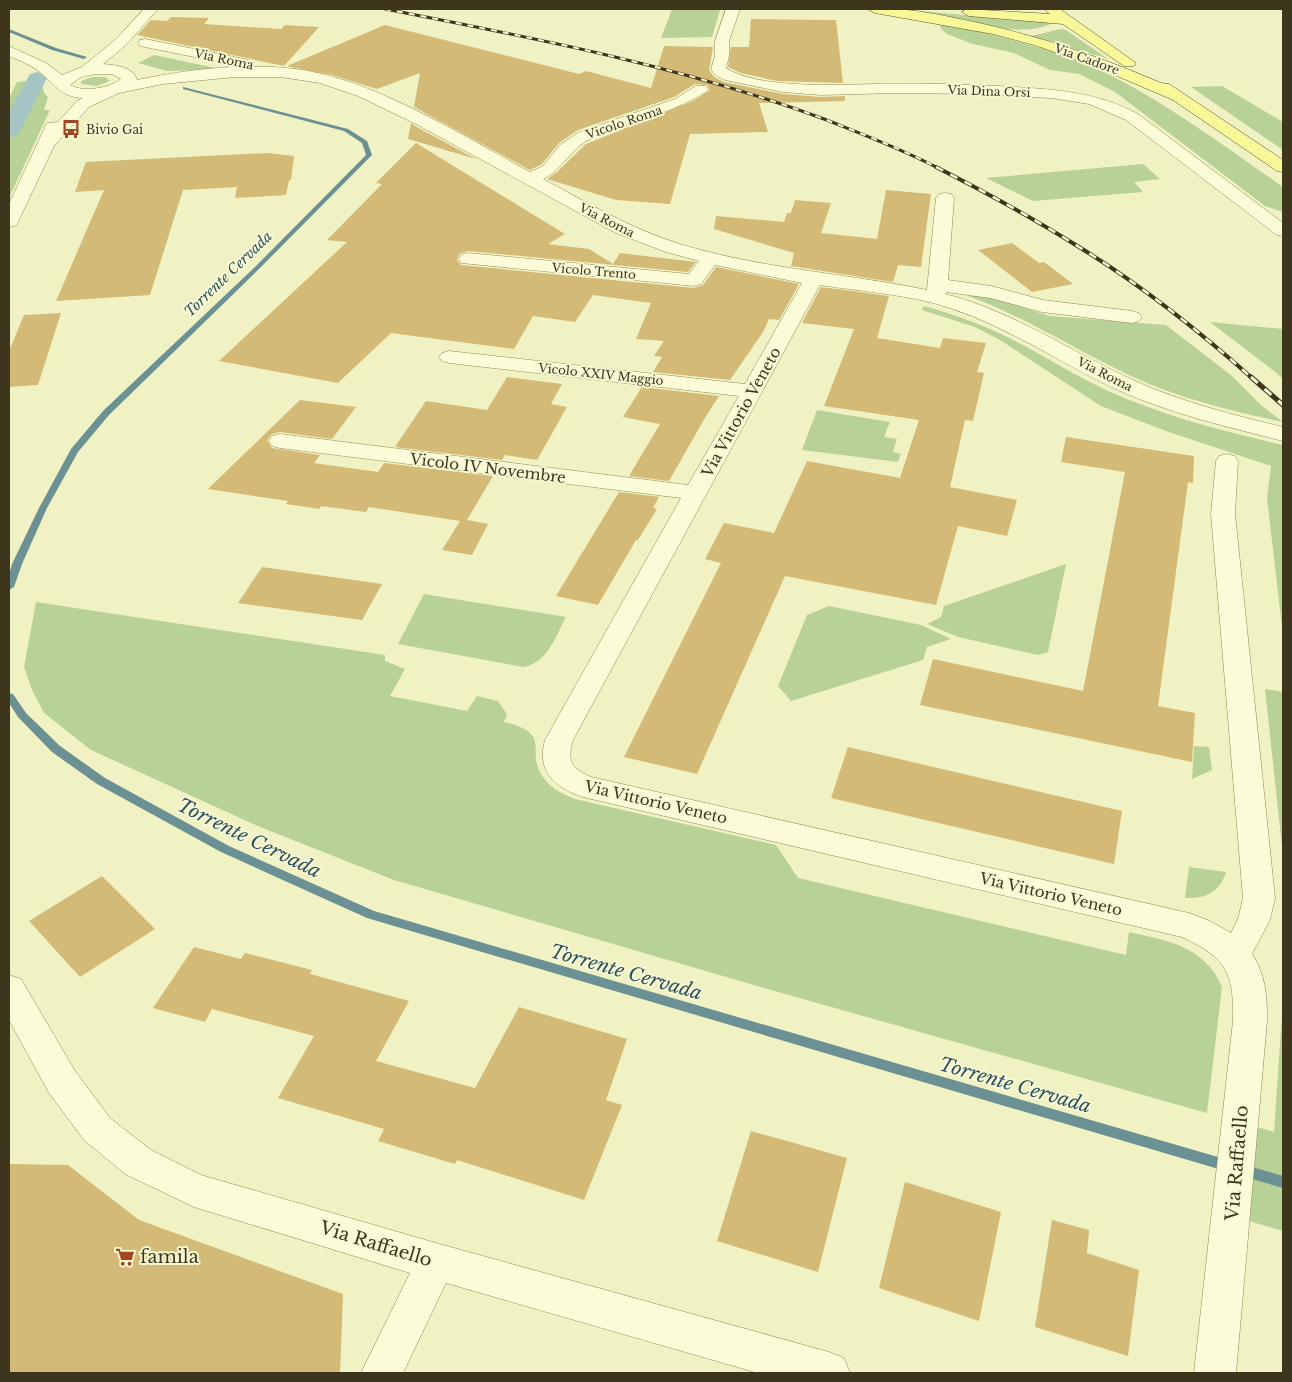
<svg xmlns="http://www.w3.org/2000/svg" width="1292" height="1382" viewBox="0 0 1292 1382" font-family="'Libre Baskerville',serif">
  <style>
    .green { fill: #b8d196 }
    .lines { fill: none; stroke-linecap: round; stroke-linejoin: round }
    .stream { fill: #6b9194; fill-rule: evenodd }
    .canal { fill: #a5c4c4; fill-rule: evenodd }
    .building { fill: #d3ba76 }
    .minor-casing { stroke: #8e8658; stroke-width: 1 }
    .major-casing { stroke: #5b512c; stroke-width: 1 }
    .minor { fill: #fbfcd7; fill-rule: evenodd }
    .major { fill: #f8f898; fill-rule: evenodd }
    .rail-far2-casing { stroke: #3d361d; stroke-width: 3 }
    .rail-far1-casing { stroke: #3d361d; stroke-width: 4 }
    .rail-casing { stroke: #3d361d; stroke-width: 5 }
    .rail-far2 { stroke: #f8f8d3; stroke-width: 2; stroke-dasharray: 6; stroke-linecap: butt }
    .rail-far1 { stroke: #f8f8d3; stroke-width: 2.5; stroke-dasharray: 8; stroke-linecap: butt }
    .rail { stroke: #f8f8d3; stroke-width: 3; stroke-dasharray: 9; stroke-linecap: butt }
    .labels { text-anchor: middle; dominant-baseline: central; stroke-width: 4; stroke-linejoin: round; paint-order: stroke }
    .far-street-label { font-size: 12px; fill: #3d361d; stroke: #f8f8d3 }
    .far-poi-label { font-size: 12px; fill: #3d361d; stroke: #f8f8d3; text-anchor: start }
    .far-water-label { font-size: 14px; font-style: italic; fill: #2b515e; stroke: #f8f8d3 }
    .street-label { font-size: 15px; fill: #3d361d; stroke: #f8f8d3 }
    .near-street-label { font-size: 18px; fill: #3d361d; stroke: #f8f8d3 }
    .near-poi-label { font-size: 18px; fill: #3d361d; stroke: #f8f8d3; text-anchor: start }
    .near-water-label { font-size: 19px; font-style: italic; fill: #2b515e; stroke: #f8f8d3 }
  </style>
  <rect width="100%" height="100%" fill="#f1f2c3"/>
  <!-- green -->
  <path class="green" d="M672 9 720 10 712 37 661 38Z
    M910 10 1052 23C1022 41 945 17 910 10Z
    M939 23C996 35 1058 49 1110 75 1171 106 1227 148 1283 187V212L1265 206 1115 92 1079 74 1050 70 1014 53 973 44 947 34 941 29Z
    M1061 29 1066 30 1108 59 1031 36Z
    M154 55 220 69 229 65 244 68 242 69 167 71 138 63Z
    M92 77H105L110 81 97 86 81 84V81Z
    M42 79 44 93 48 97 44 110H50L9 198V99L17 82Z
    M1222 86 1283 122V150L1191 87Z
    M1143 164 1160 179 1134 182 1143 192 1033 201 986 178Z
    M970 295 998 299 1049 316 1166 325 1232 376 1261 405 1283 422C1232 411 1181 399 1133 377 1077 351 1026 317 968 296Z
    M924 306C957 315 989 327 1019 343 1048 358 1076 376 1106 390 1163 416 1223 431 1283 445V635L1267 498 1271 466 1166 431 1101 406 1000 340 975 327 922 310Z
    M1210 322 1283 329V379L1274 371Z
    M817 410 890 422 884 437 897 439 893 452 901 454 898 462 802 450Z
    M1066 564 1048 652 1038 655 958 637 927 624 941 617 944 606Z
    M424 594 566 617C555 637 548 663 523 667L398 644Z
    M36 602 385 655V661L405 669 390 696 467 711 477 696 498 701 507 714 504 722C555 734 524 751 543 777 551 789 563 794 575 799L776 845 798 878 1126 955 1129 932C1168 941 1205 946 1222 987L1207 1113 764 988 394 880 260 827 91 750 44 713 32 690 24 667Z
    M829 606 921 625 951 639 927 647 923 660 791 701 778 686 807 615Z
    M1265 689 1283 692V854L1282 846Z
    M1194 746 1209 747 1212 770 1192 779Z
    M1189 867 1226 872C1220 892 1206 899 1185 898Z
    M1283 1000V1231L1232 1216 1241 1122 1274 1132Z"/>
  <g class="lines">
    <!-- stream -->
    <path class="stream" d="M9 29 56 48 87 57 84 59 52 50 9 32Z
      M183 87 348 129 367 141 372 155 260 268 109 415 78 452 47 508 22 564 14 587 9 590V575L12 564 39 508 71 449 103 411 256 266 366 155 362 143 344 131 183 89Z
      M9 693 13 694 26 713 60 746 105 778 229 846 374 911 1283 1176V1188L367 918 221 852 97 784 52 752 18 717 9 703Z"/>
    <!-- canal -->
    <path class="canal" d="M37 72 44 74 47 78 20 131 17 136 9 137V112L30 74Z"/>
  </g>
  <!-- building -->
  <path class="building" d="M171 17 209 18 204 24 281 29 285 25 319 27 284 66 137 35 151 20 167 21Z
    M751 19 836 20 843 83 777 81 741 73 728 67 731 47H749Z
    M385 25 579 74 586 71 651 88 664 46 713 47 709 70 714 77 724 82 783 94 821 97 845 96V101L759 103 768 132 690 134 670 204 616 200 547 179 557 172 586 144 693 101 710 90 707 85 695 84 674 97 578 130 559 143 542 164 530 170 414 107 420 73 377 89 332 75 287 66Z
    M411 123 415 126 476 159 408 139Z
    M416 143 565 234 548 244 589 249 613 264 620 253 696 262 688 272 468 251 459 254 457 260 461 265 694 288 703 285 716 267 799 284 779 320 769 319 763 332 730 380 653 372 662 357 654 356 664 341 636 339 651 303 593 295 575 322 533 316 514 349 391 333 338 383 219 361 347 242 327 240 382 184 376 183Z
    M268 153 294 156 291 180H289L286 195 235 198 237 187 183 190 150 295 56 301 104 190 75 192 86 162Z
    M886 190 931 194 921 267 898 265 893 282 791 266 794 253 714 229 716 216 784 222 787 213H791L795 200 831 203 821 233 877 239Z
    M1012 243 1039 263 1044 262 1073 284 1032 292 978 250Z
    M821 287 889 296 877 338 940 348 943 338 986 343 977 372 984 373 973 421 965 420 950 487 1017 500 1007 536 958 526 936 605 785 576 697 774 624 757 721 563 705 559 724 523 774 533 807 461 900 478 919 420 824 406 854 329 802 323Z
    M61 313 38 385 9 387V351L24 315Z
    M507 377 562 384 551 404 567 407 537 460 505 455 502 460 395 447 426 401 487 410Z
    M642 387 719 396 706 416 669 481 629 476 660 424 623 417Z
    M300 400 356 407 332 439 280 432 272 434 267 440 272 448 320 455 314 463 378 472 384 463 493 476 467 520 488 524 472 555 442 550 460 521 369 507 366 512 321 506 319 509 286 504 288 501 208 489Z
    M1066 437 1194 456 1193 483 1188 482 1158 706 1195 713 1192 762 920 705 933 659 1083 691 1125 472 1061 462Z
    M619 492 659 497 653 508 657 509 638 540H636L598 605 556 596Z
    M262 567 382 584 362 620 238 603Z
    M848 747 1122 811 1114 864 831 798Z
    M102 876 155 929 80 977 29 921Z
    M194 947 241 959 245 953 312 970 310 974 409 1001 376 1061 475 1088 519 1007 627 1039 606 1100 622 1105 584 1200 457 1160 455 1164 378 1141 384 1129 278 1098 314 1036 212 1009 205 1022 153 1008Z
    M751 1131 847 1158 818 1272 717 1241Z
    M9 1164 68 1165 139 1220 343 1294 340 1373H9Z
    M905 1182 1001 1212 979 1321 879 1288Z
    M1052 1220 1089 1230 1087 1253 1139 1270 1128 1356 1035 1327Z"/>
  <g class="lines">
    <!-- minor casing -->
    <g class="minor-casing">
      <path id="minor" d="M144 9H158L125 46 103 64C115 65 134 67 137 80 190 69 248 62 303 70 378 82 463 136 530 172L543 166 560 145 579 132 675 99 696 86H706L709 89 706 92C671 114 630 121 592 138 571 147 563 170 543 179 588 203 631 229 680 244 761 269 845 273 927 290L936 198 939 194 945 193 951 194 954 198 948 280 991 286 1043 300 1132 311 1139 313 1142 317 1139 321 1132 323 1042 312 990 298 946 292 945 294C1013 311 1071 352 1135 381 1182 402 1233 415 1283 427V441C1228 427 1172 414 1120 391 1063 365 1011 328 950 308 908 294 864 292 820 285L573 740C567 761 571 768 591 777L1189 913 1210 921 1231 933 1238 919 1243 898 1211 514 1216 461 1219 456 1227 454 1235 456 1238 461 1235 514 1275 898 1270 920 1252 954C1266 975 1267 997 1267 1021L1236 1373H1194L1233 1021C1234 973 1227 958 1182 937L583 797C555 788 536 771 545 740L681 498 280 448 272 446 269 441 272 436 280 434 688 485 739 396 449 363 442 361 439 357 442 353 449 351 745 384 802 283 715 265 701 284 694 286 461 263 459 259 461 255 468 253 689 274 699 261 666 252 616 233 416 124 358 96 320 83 281 77H235L163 84 119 93 89 107 54 146 18 222 15 226 9 227V204L47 123 58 122 77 101 83 98C59 97 55 83 37 70 29 64 18 60 9 56V46L46 63 62 75 82 67 115 40ZM95 74H112L121 79C109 88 84 93 70 85L81 77Z
        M726 9H740L729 41V56L726 68C758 89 837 85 876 84 916 83 957 84 997 86 1046 89 1094 90 1138 114L1283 223V236L1277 235 1126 120 1089 104 1051 98 975 94 897 93 821 95 783 92 725 80 715 75 711 69 715 56V41Z
        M145 39 244 59 249 60 251 63 249 66 244 67 140 46 138 43 140 40Z
        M9 975 21 979 75 1071 110 1118 151 1150 201 1175 436 1243 829 1352 844 1358 850 1373H758L446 1283 403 1373H361L410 1273 194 1207 125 1174 84 1140 49 1093 9 1020Z"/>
    </g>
    <!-- major casing -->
    <g class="major-casing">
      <path id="major" d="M868 9C897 7 926 12 955 18 1027 32 1094 54 1161 83L1169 84 1283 160V172L1277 171 1173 100 1087 63 1034 45 993 34 875 13Z
        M966 9 1050 14 1044 9H1060L1136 63 1134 66H1124L1063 24 969 16 962 12Z"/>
    </g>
    <!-- minor -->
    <use href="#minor" class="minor"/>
    <!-- major -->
    <use href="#major" class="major"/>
    <!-- rail-far2 casing -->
    <g class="rail-far2-casing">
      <path id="rail-far2" d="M385 9C534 38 681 66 824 119 862 134 902 149 938 168"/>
    </g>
    <!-- rail-far1 casing -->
    <g class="rail-far1-casing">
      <path id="rail-far1" d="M936 167C985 192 1033 218 1079 247 1141 285 1198 330 1252 378"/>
    </g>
    <!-- rail casing -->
    <g class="rail-casing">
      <path id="rail" d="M1251 377 1283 405"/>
    </g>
    <!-- rail-far2 -->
    <use href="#rail-far2" class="rail-far2"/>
    <!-- rail-far1 -->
    <use href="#rail-far1" class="rail-far1"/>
    <!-- rail -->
    <use href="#rail" class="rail"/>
  </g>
  <!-- icons -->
  <defs>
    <g id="bus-bare" transform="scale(1.5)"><path d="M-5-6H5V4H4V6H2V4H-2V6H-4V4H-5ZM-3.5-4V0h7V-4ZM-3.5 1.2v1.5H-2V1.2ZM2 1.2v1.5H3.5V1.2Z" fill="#a24922" stroke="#f8f8d3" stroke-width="2.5" paint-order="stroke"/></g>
    <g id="supermarket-bare" transform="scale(1.5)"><path d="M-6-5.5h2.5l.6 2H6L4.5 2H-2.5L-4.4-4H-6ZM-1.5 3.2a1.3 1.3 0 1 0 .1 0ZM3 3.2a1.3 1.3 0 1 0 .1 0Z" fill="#a24922" stroke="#f8f8d3" stroke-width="2.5" paint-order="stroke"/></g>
  </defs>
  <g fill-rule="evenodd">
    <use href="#bus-bare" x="71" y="129"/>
    <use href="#supermarket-bare" x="125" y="1257"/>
  </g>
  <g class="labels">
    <!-- far-street labels -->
    <g class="far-street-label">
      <text transform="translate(224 59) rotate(12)">Via Roma</text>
      <text transform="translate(1087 59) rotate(20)">Via Cadore</text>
      <text transform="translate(989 91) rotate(2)">Via Dina Orsi</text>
      <text transform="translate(624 122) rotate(-19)">Vicolo Roma</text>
      <text transform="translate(607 220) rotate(27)">Via Roma</text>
      <text transform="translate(594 271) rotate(5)">Vicolo Trento</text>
      <text transform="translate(601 374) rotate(6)">Vicolo XXIV Maggio</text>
      <text transform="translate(1105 374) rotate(27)">Via Roma</text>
    </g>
    <!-- far-poi labels -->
    <g class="far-poi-label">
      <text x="86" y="129">Bivio Gai</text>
    </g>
    <!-- far-water labels -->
    <g class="far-water-label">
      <text transform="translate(228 274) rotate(-44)">Torrente Cervada</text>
    </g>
    <!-- street labels -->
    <g class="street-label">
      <text transform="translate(741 412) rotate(-61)">Via Vittorio Veneto</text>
      <text transform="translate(488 468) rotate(7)">Vicolo IV Novembre</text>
      <text transform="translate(656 802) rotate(13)">Via Vittorio Veneto</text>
      <text transform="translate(1051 894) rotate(13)">Via Vittorio Veneto</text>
    </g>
    <!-- near-street labels -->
    <g class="near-street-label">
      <text transform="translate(1237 1163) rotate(-85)">Via Raffaello</text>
      <text transform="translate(376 1244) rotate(17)">Via Raffaello</text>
    </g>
    <!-- near-poi labels -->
    <g class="near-poi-label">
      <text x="140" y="1257">famila</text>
    </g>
    <!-- near-water labels -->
    <g class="near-water-label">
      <text transform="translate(249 838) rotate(26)">Torrente Cervada</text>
      <text transform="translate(626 972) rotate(16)">Torrente Cervada</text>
      <text transform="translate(1015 1085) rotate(16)">Torrente Cervada</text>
    </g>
  </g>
  <!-- border -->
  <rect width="1292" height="1382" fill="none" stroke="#3d361d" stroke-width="20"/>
</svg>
